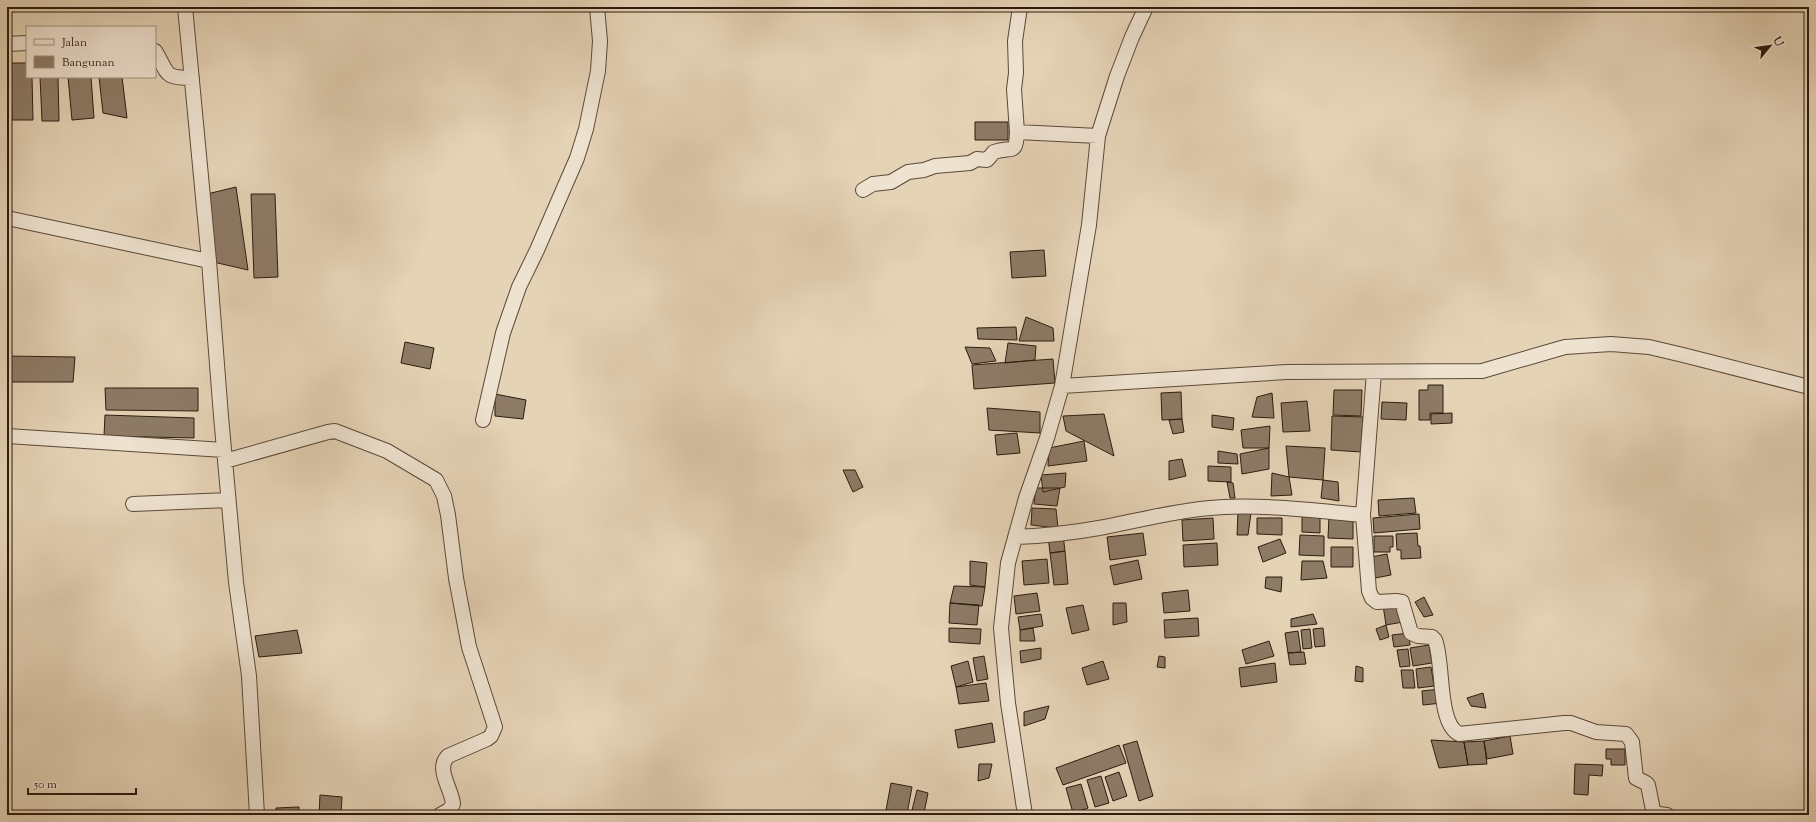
<svg xmlns="http://www.w3.org/2000/svg" width="1816" height="822" viewBox="0 0 1816 822" font-family="'Sorts Mill Goudy',serif">
  <style>
    .building { fill: #8d7b66; stroke: #2d1b0f }
    .lines { fill: none; stroke-linecap: round; stroke-linejoin: round }
    .minor-casing { stroke: #5b4939; stroke-width: 16 }
    .minor { stroke: #eee2d0; stroke-width: 14 }
  </style>
  <rect width="100%" height="100%" fill="#e5d3b6"/>
  <filter id="stains"><feTurbulence type="fractalNoise" baseFrequency=".005" numOctaves="4"/><feColorMatrix values="0 0 0 0 .2 0 0 0 0 .09 0 0 0 0 .02 0 0 0 .5 -.17"/></filter>
  <radialGradient id="worn" r=".72"><stop offset=".6" stop-color="#630" stop-opacity="0"/><stop offset="1" stop-color="#630" stop-opacity=".3"/></radialGradient>
  <!-- building -->
  <path class="building" d="M11 63H27V77H32L33 120H12Z
    M40 77H58L59 121H42Z
    M68 77H91L94 118 72 120Z
    M99 77H122L127 118 103 113Z
    M975 122H1008V140H975Z
    M236 187 248 270 209 261 203 195Z
    M251 194H275L278 277 254 278Z
    M1044 250 1046 276 1012 278 1010 252Z
    M1026 317 1053 328 1054 341H1019Z
    M1016 327 1017 340 978 339 977 328Z
    M405 342 434 348 430 369 401 363Z
    M1008 343 1036 346 1035 360 1005 363Z
    M965 347 990 348 996 361 972 364Z
    M7 356 75 357 73 382H7Z
    M1053 359 1055 383 974 389 972 365Z
    M1428 385H1443V413H1430V420H1419V390H1428Z
    M105 388H198V411L106 410Z
    M1334 390H1362L1361 416 1333 415Z
    M1181 392 1182 419 1162 420 1161 393Z
    M1272 393 1274 418 1252 417 1257 397Z
    M495 394 526 400 523 419 495 416Z
    M1307 401 1310 431 1283 432 1281 403Z
    M1382 402 1407 403 1406 420 1381 419Z
    M987 408 1040 412V433L989 430Z
    M1452 413V423L1431 424V414Z
    M1104 414 1114 456 1066 431 1063 416Z
    M105 415 194 418V438L104 436Z
    M1212 415 1234 418 1233 430 1212 427Z
    M1332 416 1363 417 1361 452 1331 450Z
    M1182 419 1184 432 1173 434 1169 420Z
    M1270 426 1269 448H1243L1241 430Z
    M1017 433 1020 453 997 455 995 435Z
    M1084 441 1087 461 1048 466 1049 448Z
    M1286 446 1325 448 1323 480 1289 477Z
    M1269 448V469L1242 474 1240 454Z
    M1218 451 1237 454 1238 464 1218 463Z
    M1182 459 1186 476 1169 480V461Z
    M1208 466 1231 467V482L1208 481Z
    M843 470H855L863 487 853 492Z
    M1066 473 1065 487 1043 492 1041 475Z
    M1272 473 1289 477 1292 495 1271 496Z
    M1323 480 1338 482 1339 501 1321 498Z
    M1227 482 1233 483 1235 498H1230Z
    M1036 488H1060L1057 506 1034 504Z
    M1414 498 1416 513 1379 516 1378 500Z
    M1032 508 1056 509 1058 528 1031 525Z
    M1238 512 1251 513 1248 535H1237Z
    M1419 514 1420 529 1374 533 1373 518Z
    M1302 516H1320V533L1302 532Z
    M1329 516H1353V539L1328 538Z
    M1213 518 1214 539 1183 541 1182 520Z
    M1257 518H1282V535L1257 534Z
    M1143 533 1146 555 1110 560 1107 537Z
    M1417 533 1418 546H1420L1421 558 1401 559V550H1397L1396 534Z
    M1063 534 1065 551 1050 553 1048 536Z
    M1300 535 1324 536V556L1299 555Z
    M1374 536H1393V547H1390V552H1374Z
    M1280 539 1286 553 1263 562 1258 547Z
    M1217 543 1218 565 1184 567 1183 545Z
    M1331 547H1353V567H1331Z
    M1065 551 1068 584 1054 585 1050 553Z
    M1387 554 1391 575 1375 578 1371 557Z
    M1047 559 1049 583 1024 585 1022 561Z
    M1138 560 1142 579 1114 585 1110 566Z
    M970 561 987 563 985 587 970 585Z
    M1302 561H1323L1327 578 1301 580Z
    M1266 577H1282L1281 592 1265 588Z
    M954 586 985 587 982 606 950 603Z
    M1188 590 1190 611 1164 613 1162 593Z
    M1037 593 1040 611 1016 614 1014 596Z
    M1424 597 1433 615 1424 617 1415 602Z
    M1399 602 1403 622 1386 625 1383 605Z
    M950 603 979 605 977 625 949 623Z
    M1113 603H1126L1127 622 1113 625Z
    M1083 605 1089 630 1072 634 1066 608Z
    M1041 614 1043 626 1020 630 1018 617Z
    M1313 614 1317 624 1291 627V619Z
    M1198 618 1199 636 1165 638 1164 620Z
    M1386 625 1389 637 1380 640 1376 629Z
    M949 628 981 629 980 644 949 642Z
    M1033 628 1035 641H1020V630Z
    M1323 628 1325 646 1315 647 1313 629Z
    M1310 629 1312 648 1303 649 1301 630Z
    M297 630 302 653 259 657 255 636Z
    M1298 631 1301 652 1288 653 1285 633Z
    M1409 633 1410 645 1394 647 1392 635Z
    M1269 641 1274 656 1246 664 1242 650Z
    M1429 645 1432 663 1413 666 1410 648Z
    M1041 648V659L1021 663 1020 651Z
    M1408 649 1410 666 1400 667 1397 650Z
    M1304 652 1306 664 1290 665 1288 653Z
    M984 656 988 679 977 681 973 658Z
    M1159 656 1165 657V668L1157 667Z
    M968 661 973 682 956 687 951 666Z
    M1103 661 1109 679 1087 685 1082 668Z
    M1275 663 1277 682 1241 687 1239 668Z
    M1356 666 1363 668V682L1355 681Z
    M1431 667 1434 686 1418 688 1416 669Z
    M1401 670H1413L1415 688H1403Z
    M986 683 989 701 959 704 956 687Z
    M1440 689 1442 703 1423 705 1422 691Z
    M1483 693 1486 708 1471 706 1467 698Z
    M1049 706 1045 719 1024 726V712Z
    M992 723 995 742 958 748 955 730Z
    M1510 736 1513 754 1487 759 1484 741Z
    M1431 740 1464 742 1468 765 1439 768Z
    M1137 741 1153 796 1139 801 1123 745Z
    M1484 741 1487 764 1468 765 1464 742Z
    M1119 745 1126 763 1063 785 1056 768Z
    M1606 749H1625V765H1611V759H1606Z
    M979 764H992L989 778 978 781Z
    M1575 764 1603 765 1602 776 1589 775 1588 795 1574 794Z
    M1119 772 1127 796 1113 801 1105 777Z
    M1101 776 1109 803 1095 807 1087 780Z
    M891 783 912 787 907 814 886 810Z
    M1081 784 1088 808 1073 813 1066 788Z
    M917 790 928 793 924 813 912 810Z
    M320 795 342 797 341 815H319Z
    M299 807V815H276V808Z"/>
  <g class="lines">
    <!-- minor casing -->
    <g class="minor-casing">
      <path id="minor" d="M185 7 209 261 221 416 236 582 249 676 257 815
        M1020 7 1015 41 1016 73 1014 89 1017 132 1098 136
        M7 44 27 43
        M155 51C169 74 163 78 192 78
        M863 190 873 184 891 182 908 172 924 170 935 166 970 163 977 159 987 160 994 152C1012 146 1016 156 1017 132
        M7 218 209 261
        M1374 372 1363 515 1369 591 1372 598 1377 602 1396 601 1402 602 1411 633 1418 636 1432 637 1435 640C1444 662 1437 723 1459 734L1564 723H1571L1596 732 1626 734 1632 742 1636 778 1646 783 1648 785 1653 810 1658 814 1667 815
        M1062 386 1287 372 1482 371 1565 347 1611 344 1649 347 1683 355 1809 387
        M483 420 503 333 519 287 537 250 577 158 586 129 598 71 600 41 597 7
        M7 436 224 450
        M225 461 328 432 335 431 387 451 436 480 444 496 448 515 456 578 469 647 495 727 491 736 487 739 448 756C435 769 452 789 453 804L449 810 440 815
        M133 504 228 500
        M1015 537C1043 536 1071 533 1099 528 1141 520 1182 509 1224 507 1271 505 1317 511 1363 515
        M1025 815 1008 703 1001 628 1008 563 1026 498 1047 438 1062 386 1089 225 1098 136 1117 76 1132 37 1146 7"/>
    </g>
    <!-- minor -->
    <use href="#minor" class="minor"/>
  </g>
  <!-- margin -->
  <rect width="1816" height="822" fill="none" stroke="#e5d3b6" stroke-width="24"/>
  <rect x="8" y="8" width="1800" height="806" fill="none" stroke="#2d1b0f" stroke-width="2"/>
  <rect x="12" y="12" width="1792" height="798" fill="none" stroke="#2d1b0f"/>
  <!-- legend -->
  <rect x="26" y="26" width="130" height="52" fill="#eee2d0" stroke="#a19283"/>
  <rect x="34" y="39" width="20" height="6" fill="#eee2d0" stroke="#a19283"/>
  <text x="62" y="46" font-size="12" fill="#2d1b0f">Jalan</text>
  <rect x="34" y="56" width="20" height="12" fill="#8d7b66" stroke="#a19283"/>
  <text x="62" y="66" font-size="12" fill="#2d1b0f">Bangunan</text>
  <!-- north arrow -->
  <g transform="translate(1770 46) rotate(61)" stroke="#eee2d0" stroke-width="3" paint-order="stroke">
  <path d="M0-3L7 15L0 10L-7 15Z" fill="#2d1b0f"/>
  <text y="-6" font-size="11" font-weight="bold" text-anchor="middle" fill="#2d1b0f">U</text>
  </g>
  <!-- scale -->
  <path d="M28 788v6h108v-6" fill="none" stroke="#2d1b0f" stroke-width="2"/>
  <text x="34" y="788" font-size="12" fill="#2d1b0f" stroke="#eee2d0" stroke-width="3" paint-order="stroke">50 m</text>
  <rect width="100%" height="100%" filter="url(#stains)"/>
  <rect width="100%" height="100%" fill="url(#worn)"/>
</svg>
